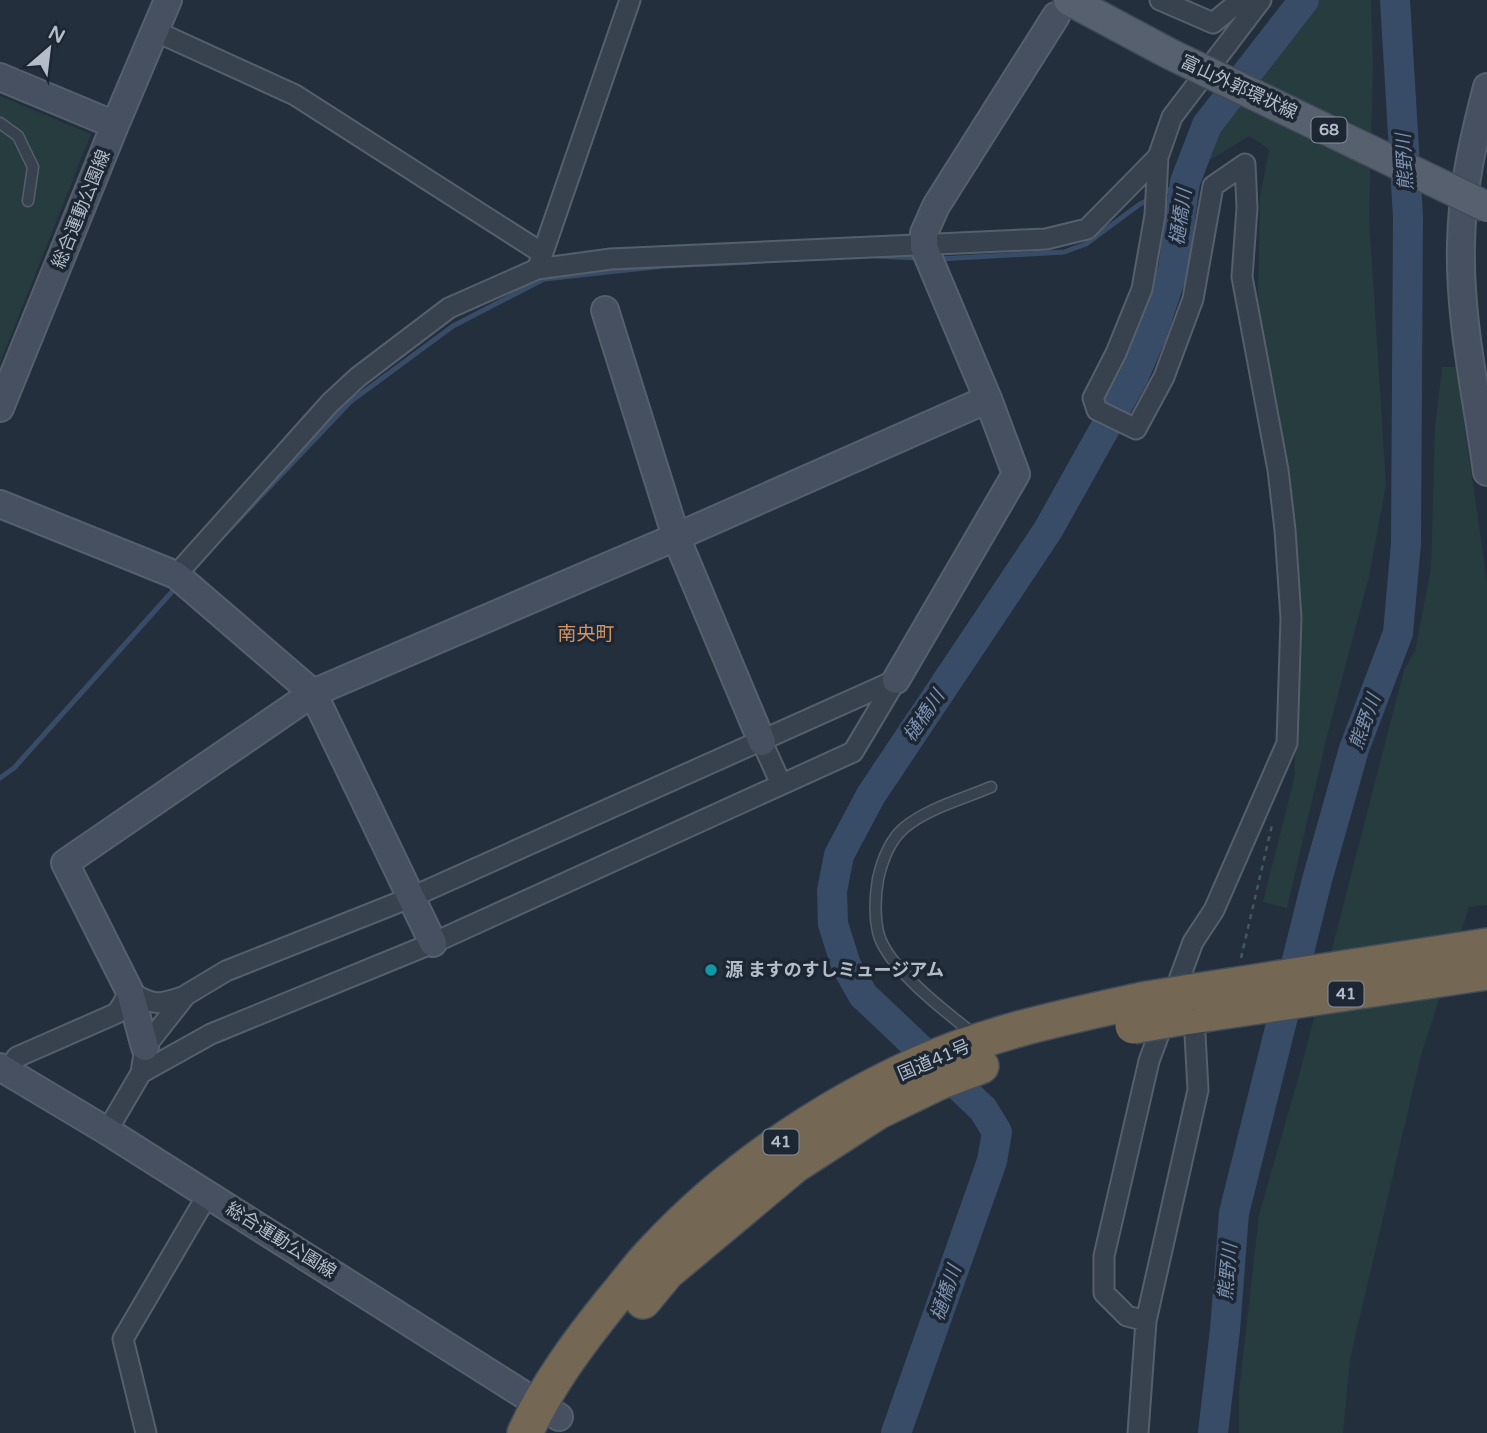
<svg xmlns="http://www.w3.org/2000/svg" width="1487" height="1433" viewBox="0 0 1487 1433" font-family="'Varela Round','Noto Sans JP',sans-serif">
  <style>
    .green { fill: #263c3f }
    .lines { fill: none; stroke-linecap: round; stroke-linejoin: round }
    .stream { stroke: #394c67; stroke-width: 5 }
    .river { stroke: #394c67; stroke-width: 30 }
    .lane-casing { stroke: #565f6c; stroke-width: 13 }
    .street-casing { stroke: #565f6c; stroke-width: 23 }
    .secondary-casing { stroke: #565f6c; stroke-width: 30 }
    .primary-casing { stroke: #414a57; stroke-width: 33 }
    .highway-casing { stroke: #434c59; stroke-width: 38 }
    .path { stroke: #44595c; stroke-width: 2.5; stroke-dasharray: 5 5; stroke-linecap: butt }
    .lane { stroke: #38414e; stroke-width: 10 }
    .street { stroke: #38414e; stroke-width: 19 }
    .secondary { stroke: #465061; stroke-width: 26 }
    .primary { stroke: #56606e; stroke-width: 30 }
    .highway { stroke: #746855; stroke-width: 35 }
    .primary-bridge-casing { stroke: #414a57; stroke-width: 33; stroke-linecap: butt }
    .highway-bridge-casing { stroke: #434c59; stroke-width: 38; stroke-linecap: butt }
    .primary-bridge { stroke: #56606e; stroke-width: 30 }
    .highway-bridge { stroke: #746855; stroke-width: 35 }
    .culture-dot { fill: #0f9aa8; stroke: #1d2633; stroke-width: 2.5 }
    .labels { text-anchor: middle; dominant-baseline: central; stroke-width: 7; stroke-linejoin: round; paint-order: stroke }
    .shield { fill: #1d2633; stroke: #878f9c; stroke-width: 2 }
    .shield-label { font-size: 16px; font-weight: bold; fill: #b4bcc9 }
    .street-label { font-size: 18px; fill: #b4bcc9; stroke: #1d2633 }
    .poi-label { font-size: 18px; font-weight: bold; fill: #b4bcc9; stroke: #1d2633; text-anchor: start }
    .water-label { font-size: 19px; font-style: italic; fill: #7c92b1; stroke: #1d2633 }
    .neighbourhood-label { font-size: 19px; fill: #d59563; stroke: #1d2633 }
  </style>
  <rect width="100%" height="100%" fill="#242f3e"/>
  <!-- green -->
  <path class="green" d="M1316 0H1371L1373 66 1369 217 1386 485 1369 577 1329 728 1287 908 1263 902 1294 779 1300 672 1292 546 1258 300 1260 198 1269 149 1249 136 1210 160 1220 127Z
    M0 96 91 134 0 363Z
    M1442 367H1456L1487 581V905L1469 907 1421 1055 1350 1359 1343 1433H1239V1392L1259 1215 1302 1065 1404 670 1415 651 1431 569 1435 428Z"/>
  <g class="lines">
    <!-- stream -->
    <path class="stream" d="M1160 194 1185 182
      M876 256 919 258
      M939 259 1064 252 1086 244 1140 204 1151 199
      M225 534 350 402 453 326 544 279 663 266 751 262
      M0 778 14 768 178 585"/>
    <!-- river -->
    <path class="river" d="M896 1433 992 1161 997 1132 983 1109 863 995 846 965 833 924 832 891 839 855 871 795 1048 530 1133 378 1152 334 1173 270 1185 182 1207 125 1304 0
      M1213 1433 1225 1330 1234 1213 1317 880 1354 749 1398 633 1406 543 1408 217 1395 0"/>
    <!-- lane casing -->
    <g class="lane-casing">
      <path id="lane" d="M0 123 18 136 33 167 28 201
        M975 1035C947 1013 886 967 878 932 874 914 875 897 878 879 882 861 889 841 904 828 928 808 963 799 991 787"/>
    </g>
    <!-- street casing -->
    <g class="street-casing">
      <path id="street" d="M1160 0 1213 23 1241 0
        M155 31 295 95 542 253
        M539 264 630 0
        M176 575 330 403 358 377 449 308 537 269 611 259 1046 239 1087 229 1158 157
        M762 742 781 784
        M7 1072 17 1057 117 1013 130 992C154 1006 159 1005 185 996
        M141 1073 211 1034 433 943 853 752 896 680
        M107 1131 141 1073 145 1047 186 995 226 971 412 897 896 680
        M1146 1321 1127 1316 1104 1293V1256L1149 1061 1193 942 1214 910 1287 743 1291 618 1285 530 1278 470 1242 277 1247 208 1245 164 1213 186 1193 299 1164 377 1136 429 1097 410 1093 398 1116 353 1142 289 1155 215 1158 157 1172 117 1261 0
        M146 1433 123 1339 208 1194
        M1138 1433 1146 1321 1198 1090 1194 1016"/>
    </g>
    <!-- secondary casing -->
    <g class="secondary-casing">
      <path id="secondary" d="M0 77 115 125
        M1487 87C1473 141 1462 188 1461 244 1459 320 1477 397 1487 472
        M605 310 676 537 762 742
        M0 408 115 125 168 0
        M0 504 176 575 313 693 433 943
        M896 680 1016 474 988 399 924 247V233L936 206 1056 16
        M145 1047 130 992 65 863 313 693 676 537 988 399
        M0 1067 107 1131 559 1417"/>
    </g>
    <!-- primary casing -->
    <g class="primary-casing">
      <path id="primary" d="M1069 0 1170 54"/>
    </g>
    <!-- highway casing -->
    <g class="highway-casing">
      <path id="highway" d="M1191 992 1487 946
        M1178 1018 1487 972
        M643 1301 667 1272 795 1165 877 1112 939 1082 981 1066
        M525 1433C547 1385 579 1342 612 1301 626 1285 638 1267 653 1252 726 1173 821 1108 919 1064 990 1032 1066 1017 1142 1000"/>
    </g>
    <!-- path -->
    <path class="path" d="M1241 958 1272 825"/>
    <!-- lane -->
    <use href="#lane" class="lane"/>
    <!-- street -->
    <use href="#street" class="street"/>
    <!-- secondary -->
    <use href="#secondary" class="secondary"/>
    <!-- primary -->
    <use href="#primary" class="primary"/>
    <!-- highway -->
    <use href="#highway" class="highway"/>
    <!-- primary-bridge casing -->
    <g class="primary-bridge-casing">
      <path id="primary-bridge" d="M1170 54 1487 207"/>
    </g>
    <!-- highway-bridge casing -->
    <g class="highway-bridge-casing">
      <path id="highway-bridge" d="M1142 1000 1191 992
        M1133 1026 1178 1018"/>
    </g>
    <!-- primary-bridge -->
    <use href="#primary-bridge" class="primary-bridge"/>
    <!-- highway-bridge -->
    <use href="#highway-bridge" class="highway-bridge"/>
  </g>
  <!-- markers -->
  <circle class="culture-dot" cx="711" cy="970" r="7"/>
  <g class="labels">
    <!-- shield labels -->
    <g class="shield">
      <rect x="1311.5" y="117.5" width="35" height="25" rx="5"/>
      <rect x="1328.5" y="981.5" width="35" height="25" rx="5"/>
      <rect x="763.5" y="1129.5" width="35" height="25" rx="5"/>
    </g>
    <g class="shield-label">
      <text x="1329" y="130">68</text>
      <text x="1346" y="994">41</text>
      <text x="781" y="1142">41</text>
    </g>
    <!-- street labels -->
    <g class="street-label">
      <text transform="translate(1239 87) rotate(25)">富山外郭環状線</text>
      <text transform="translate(81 209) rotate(-68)">総合運動公園線</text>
      <text transform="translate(934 1060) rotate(-23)">国道41号</text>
      <text transform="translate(281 1240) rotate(32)">総合運動公園線</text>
    </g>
    <!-- poi labels -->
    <g class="poi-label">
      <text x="725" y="970">源 ますのすしミュージアム</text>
    </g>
    <!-- water labels -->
    <g class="water-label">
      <text transform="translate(1405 162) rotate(-93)">熊野川</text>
      <text transform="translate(1181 217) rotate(-82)">樋橋川</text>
      <text transform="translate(924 716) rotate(-56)">樋橋川</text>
      <text transform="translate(1365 722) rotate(-70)">熊野川</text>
      <text transform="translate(1228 1272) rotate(-85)">熊野川</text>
      <text transform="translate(946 1293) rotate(-71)">樋橋川</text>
    </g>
    <!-- neighbourhood labels -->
    <g class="neighbourhood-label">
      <text x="586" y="634">南央町</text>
    </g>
  </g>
  <!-- north arrow -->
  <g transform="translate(49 49) rotate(28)" stroke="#1d2633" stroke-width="5" paint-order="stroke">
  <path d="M0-5L12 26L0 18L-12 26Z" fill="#b4bcc9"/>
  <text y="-10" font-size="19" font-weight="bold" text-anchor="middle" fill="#b4bcc9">N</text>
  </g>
</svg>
